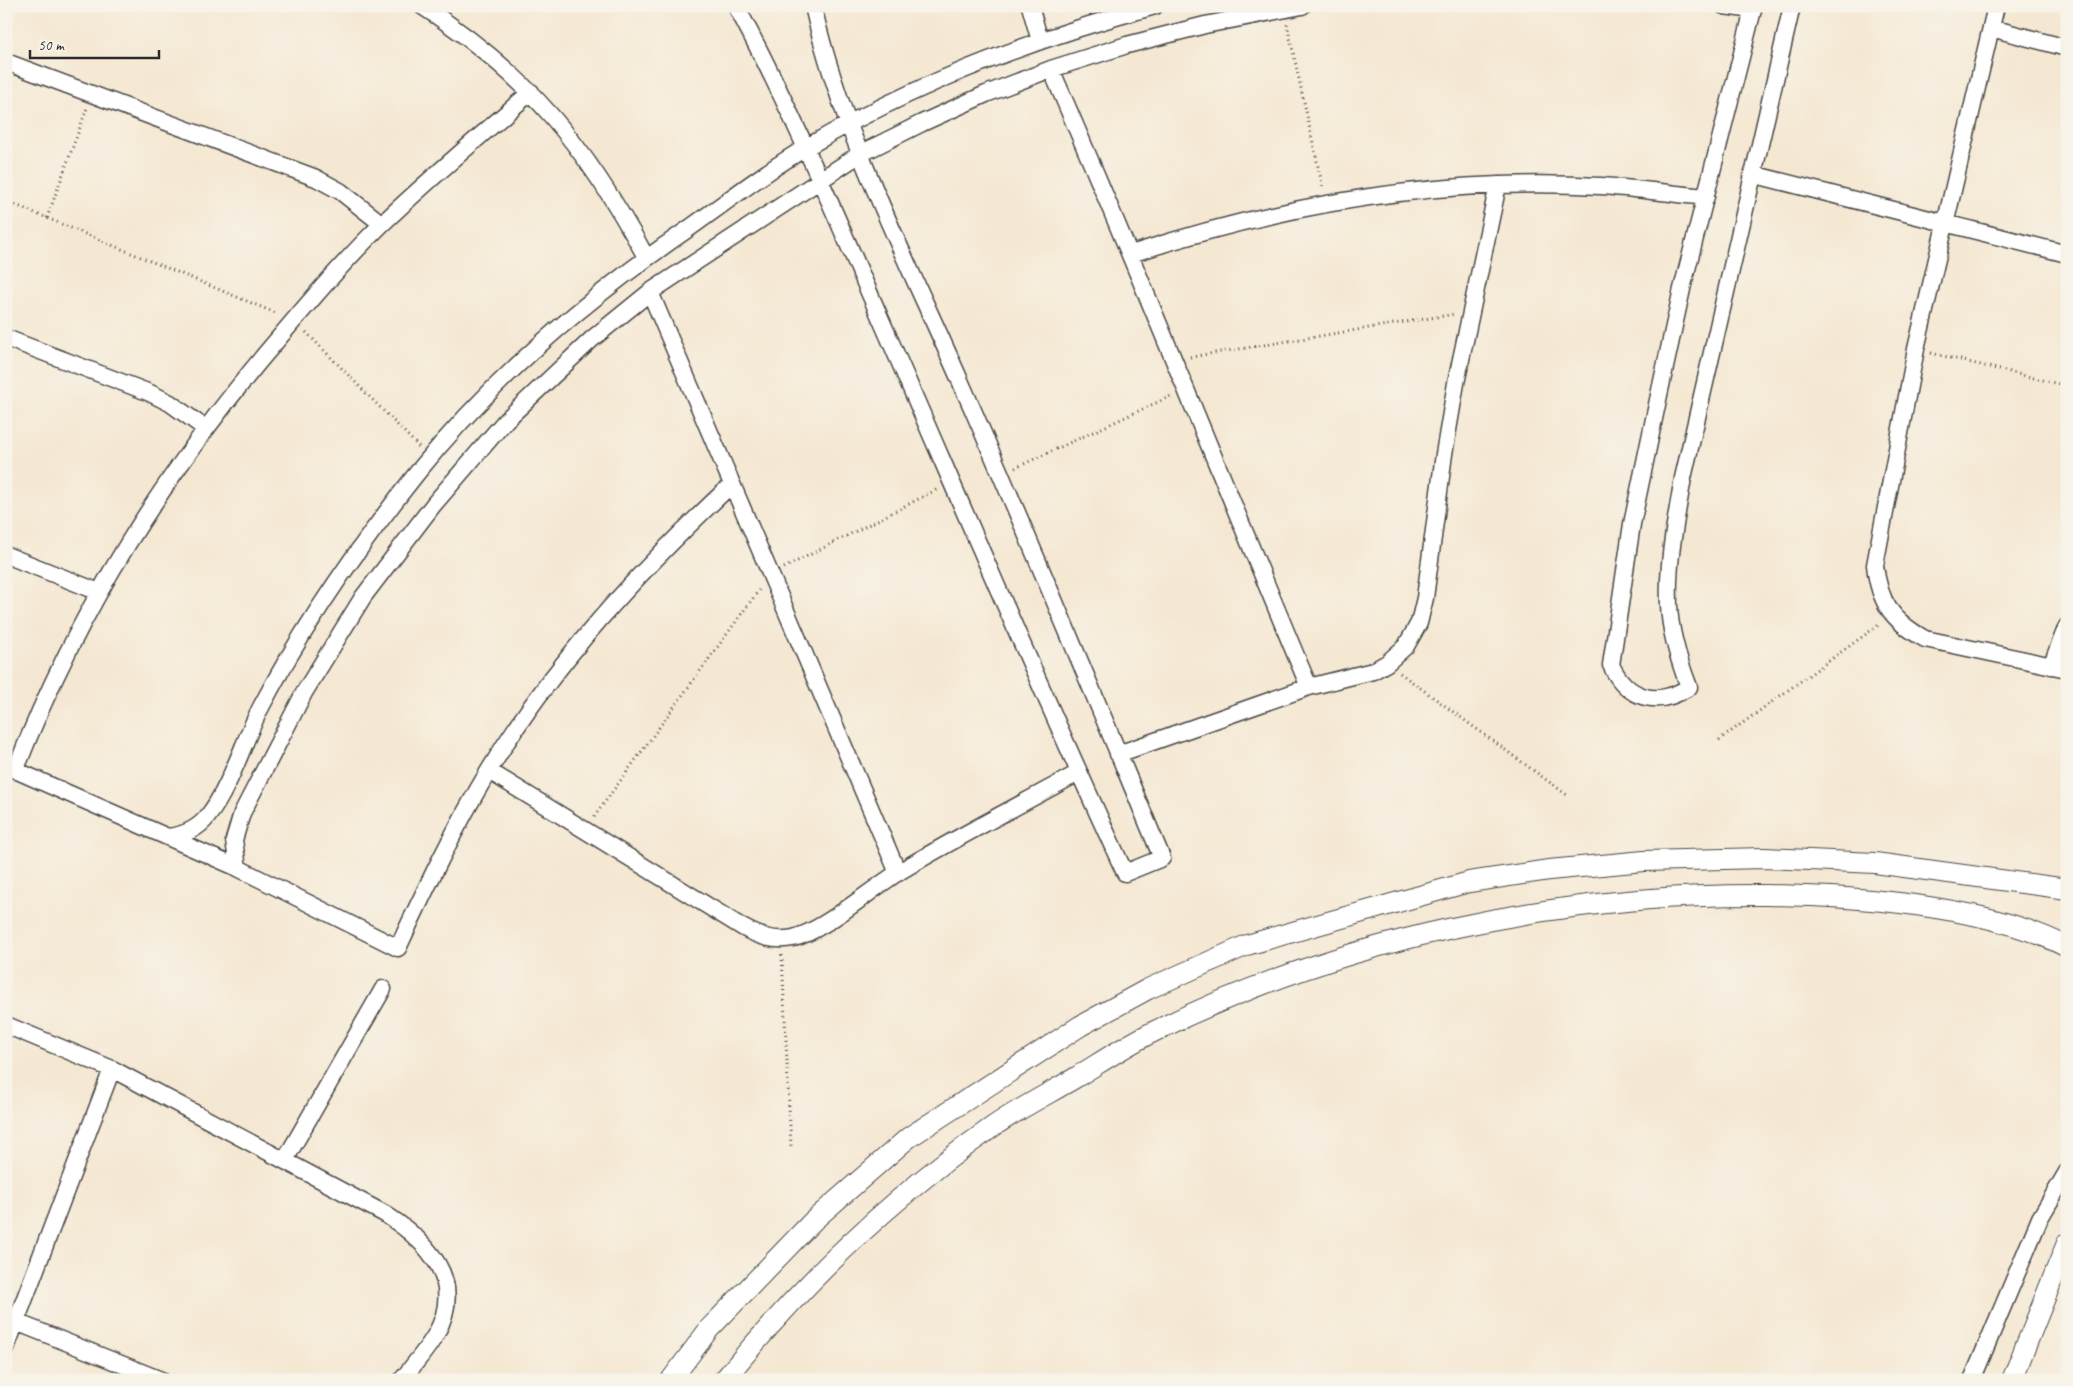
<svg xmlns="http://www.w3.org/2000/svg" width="2073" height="1386" viewBox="0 0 2073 1386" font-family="Caveat,sans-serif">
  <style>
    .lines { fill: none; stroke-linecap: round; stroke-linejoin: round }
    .minor-casing { stroke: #494744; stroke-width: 19 }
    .tertiary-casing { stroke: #494744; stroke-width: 22 }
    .path { stroke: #494744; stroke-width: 3; stroke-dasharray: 1 4; stroke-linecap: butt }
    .minor { stroke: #fff; stroke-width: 16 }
    .tertiary { stroke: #fff; stroke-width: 20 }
  </style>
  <rect width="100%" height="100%" fill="#f7f3e8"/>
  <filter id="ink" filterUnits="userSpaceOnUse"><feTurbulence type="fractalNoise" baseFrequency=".02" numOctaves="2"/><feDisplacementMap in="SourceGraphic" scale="10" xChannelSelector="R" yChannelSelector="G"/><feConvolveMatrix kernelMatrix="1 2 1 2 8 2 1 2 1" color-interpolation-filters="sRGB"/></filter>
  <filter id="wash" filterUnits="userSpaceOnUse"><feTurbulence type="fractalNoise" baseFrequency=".0096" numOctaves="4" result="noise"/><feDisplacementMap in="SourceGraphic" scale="20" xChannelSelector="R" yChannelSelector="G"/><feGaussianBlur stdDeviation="1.12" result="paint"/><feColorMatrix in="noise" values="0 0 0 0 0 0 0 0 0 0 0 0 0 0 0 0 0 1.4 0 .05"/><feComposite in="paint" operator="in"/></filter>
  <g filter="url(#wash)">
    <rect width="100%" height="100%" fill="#f5e8d3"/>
  </g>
  <g filter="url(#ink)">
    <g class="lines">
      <!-- minor casing -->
      <g class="minor-casing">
        <path id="minor" d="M422 6C529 75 586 147 646 257
          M736 6C793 111 838 222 886 331 965 512 1042 694 1125 873L1162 858C1096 700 1031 542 962 385 909 264 842 135 813 6
          M1030 6 1040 41
          M1724 6 1753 10
          M1754 6 1682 289 1659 395 1632 524 1611 665C1627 699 1657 708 1689 687 1679 661 1670 633 1669 605 1667 562 1676 519 1683 478L1792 6
          M1996 6 1916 349 1875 565C1879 602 1892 621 1925 639L2067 669
          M1991 28 2067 48
          M6 62 316 178 340 191 382 224
          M1051 69C1140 274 1223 481 1309 687
          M1752 174 2067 254
          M1131 254C1284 204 1439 177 1600 186 1636 188 1671 194 1706 197
          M650 292 898 873
          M6 338 150 393 170 403 206 429
          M6 555 99 592
          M2051 666 2067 626
          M1118 754 1309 687 1373 671 1387 663 1406 646 1419 623 1425 598 1444 454 1456 383 1498 185
          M6 766 238 868 398 948C426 888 454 829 488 772 553 663 640 570 732 484
          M16 769C78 609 166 470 278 339 311 300 345 260 382 224 430 178 481 135 531 92
          M489 771 742 927C758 936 774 942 793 938 822 932 871 889 899 872 957 837 1018 806 1078 773
          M168 837C185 835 198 829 208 816 230 788 244 740 261 707 305 623 358 547 417 473 494 377 590 296 691 227 729 200 767 170 807 147 915 84 1035 38 1155 6
          M238 868 234 840 242 813 305 691 363 597 434 504 506 420 592 339 650 292 860 154 922 123 986 94 1051 69 1127 45 1205 25 1302 6
          M6 1025 112 1069 385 1214C427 1241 466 1280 436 1334 427 1350 413 1365 402 1380
          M285 1160 383 989
          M16 1322 161 1380
          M6 1348 112 1069
          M1972 1380 2040 1218 2067 1172"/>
      </g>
      <!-- tertiary casing -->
      <g class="tertiary-casing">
        <path id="tertiary" d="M671 1380 709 1329 813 1221 908 1138 1080 1026 1148 989 1247 945 1469 882 1549 870 1644 861 1764 858 1875 863 2067 889
          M724 1380C801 1285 891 1198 991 1128 1018 1109 1048 1094 1075 1078 1101 1062 1126 1045 1153 1032 1341 939 1556 894 1765 895 1854 896 1988 905 2067 947
          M2012 1380 2067 1243"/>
      </g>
      <!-- path -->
      <path class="path" d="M1287 24 1323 189
        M6 201 278 314
        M47 218 87 108
        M306 332 419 447
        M1931 353 2067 386
        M1190 357 1455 314
        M1015 468 1171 396
        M784 568 938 489
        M1400 673 1567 795
        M1719 740 1880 624
        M594 817 759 590
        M782 955 791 1147"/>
      <!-- minor -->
      <use href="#minor" class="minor"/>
      <!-- tertiary -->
      <use href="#tertiary" class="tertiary"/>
    </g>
  </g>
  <!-- margin -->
  <rect width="2073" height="1386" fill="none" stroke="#f7f3e8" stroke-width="25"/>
  <!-- scale -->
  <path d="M30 50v8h129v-8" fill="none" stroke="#2b2b2b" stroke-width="2.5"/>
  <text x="38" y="50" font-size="15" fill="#2b2b2b" stroke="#f7f3e8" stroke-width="4" paint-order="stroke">50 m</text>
</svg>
